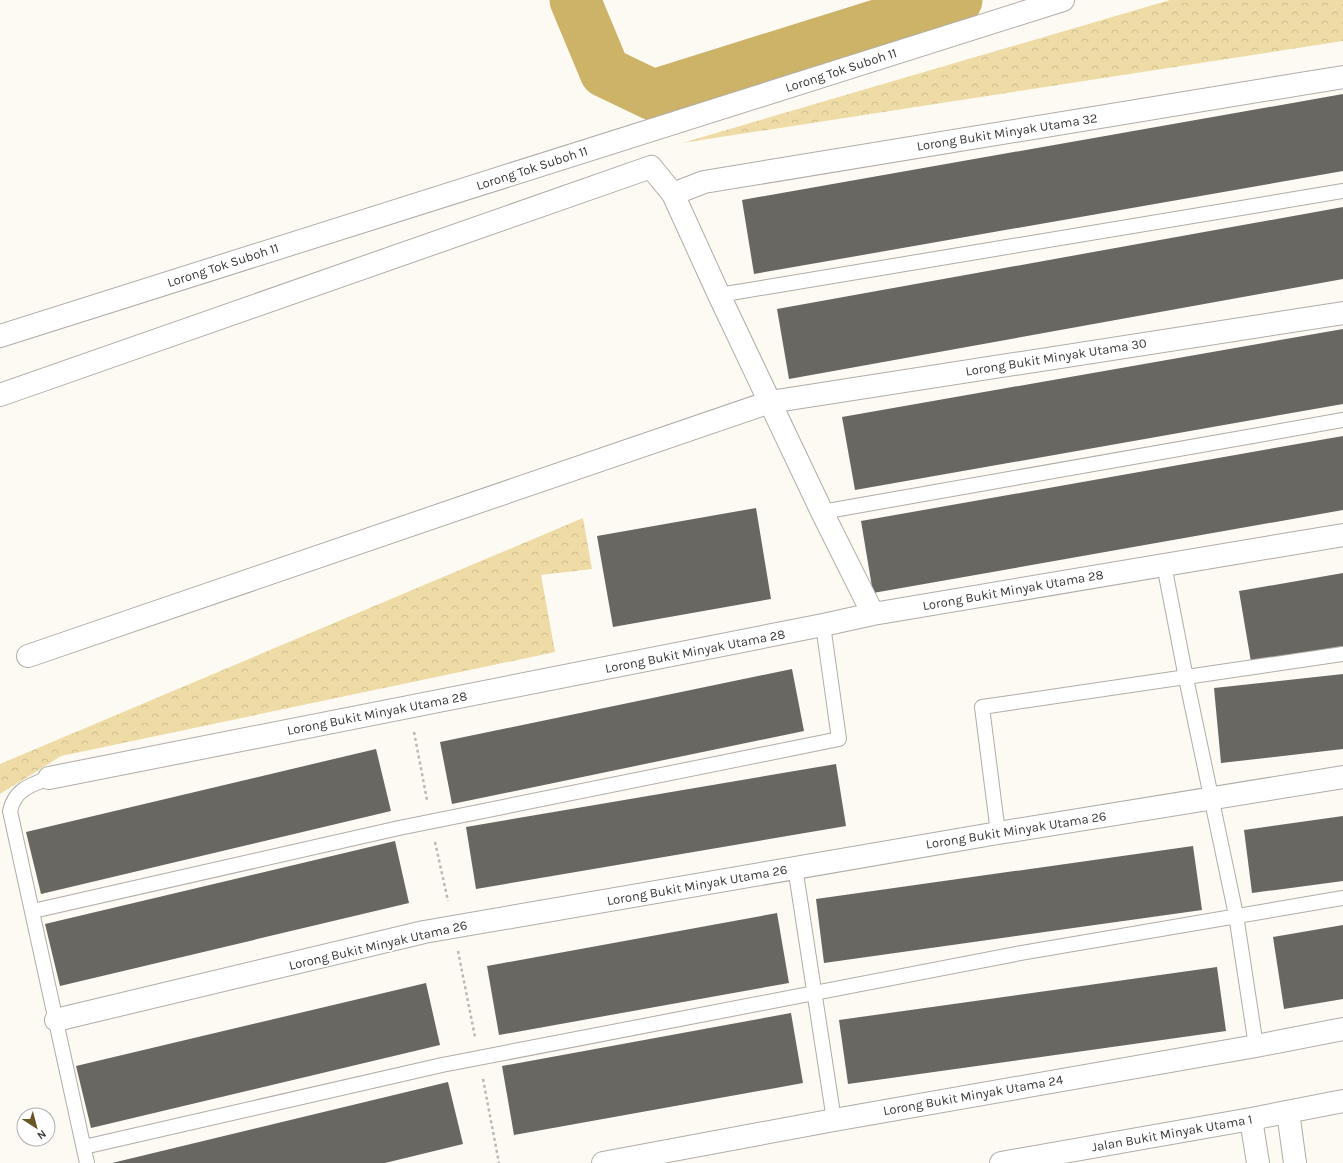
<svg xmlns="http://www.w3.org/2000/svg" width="1343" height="1163" viewBox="0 0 1343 1163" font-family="Karla,sans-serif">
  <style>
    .park { fill: url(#park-crowns) }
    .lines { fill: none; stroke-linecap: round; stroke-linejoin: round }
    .river { stroke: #cdb368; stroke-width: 51 }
    .building { fill: #696761 }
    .lane-casing { stroke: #afada6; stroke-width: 16 }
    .street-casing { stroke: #afada6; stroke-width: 24 }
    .path { stroke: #bbb9b4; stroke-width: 2.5; stroke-dasharray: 3 3; stroke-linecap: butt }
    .lane { stroke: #fff; stroke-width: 14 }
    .street { stroke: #fff; stroke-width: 22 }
    .labels { text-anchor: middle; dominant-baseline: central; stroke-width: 4; stroke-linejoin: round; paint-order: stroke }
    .street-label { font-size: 13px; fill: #3a3937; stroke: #fff }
  </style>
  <defs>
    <pattern id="park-crowns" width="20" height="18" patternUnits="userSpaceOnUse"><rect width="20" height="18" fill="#eedba5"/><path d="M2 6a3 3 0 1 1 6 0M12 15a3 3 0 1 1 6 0" fill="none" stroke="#cdbd8f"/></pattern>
  </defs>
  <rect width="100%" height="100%" fill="#fdfaf3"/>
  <!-- park -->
  <path class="park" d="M1170 0H1343V41L682 143Z
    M583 518 592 569 541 575 555 652 61 756 0 794V764Z"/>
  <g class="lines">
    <!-- river -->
    <path class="river" d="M575 0 605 72 653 95 957 0"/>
  </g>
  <!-- building -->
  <path class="building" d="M1343 94V171L754 274 742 200Z
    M1343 207V279L789 379 777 309Z
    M1343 329V404L855 490 842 417Z
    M1343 436V510L873 593 861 521Z
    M756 508 771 599 613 627 597 536Z
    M1343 573V646L1251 662 1239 591Z
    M792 669 804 731 452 804 440 742Z
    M1343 674V749L1221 763 1214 688Z
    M376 749 391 811 41 894 26 832Z
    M836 764 846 826 476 889 466 827Z
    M1343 816V881L1252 893 1244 830Z
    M395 841 409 903 60 986 45 924Z
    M1193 846 1202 910 824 963 816 899Z
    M777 913 789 983 499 1035 487 966Z
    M1343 925V999L1284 1009 1273 937Z
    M1217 967 1226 1031 848 1084 839 1020Z
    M426 983 440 1045 91 1128 76 1066Z
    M791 1013 803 1083 514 1135 502 1066Z
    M448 1082 463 1144 385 1163H112Z"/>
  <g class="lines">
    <!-- lane casing -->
    <g class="lane-casing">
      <path id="lane" d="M719 295 1343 191
        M822 512 1343 420
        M1164 565 1186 678 1236 915 1256 1046
        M49 778C31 785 15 789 10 811L87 1163
        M998 833 982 707 1343 654
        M795 867 834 1120
        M33 911 399 828 839 739 823 625
        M84 1147 442 1065 1021 953 1343 898"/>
    </g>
    <!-- street casing -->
    <g class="street-casing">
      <path id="street" d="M673 194 704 182 1343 77
        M0 336 1063 0
        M0 395 651 167 673 194 719 295 822 512 873 614
        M28 656 770 402 1343 313
        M49 778 823 625 873 614 1343 535
        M56 1020 424 932 998 833 1343 777
        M1288 1112 1295 1163
        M1251 1119 1258 1163
        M603 1163 834 1120 1256 1046 1343 1029
        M1001 1163 1251 1119 1343 1101"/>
    </g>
    <!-- path -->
    <path class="path" d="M414 732 427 800
      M435 842 448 901
      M458 951 475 1037
      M483 1079 499 1163"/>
    <!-- lane -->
    <use href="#lane" class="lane"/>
    <!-- street -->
    <use href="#street" class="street"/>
  </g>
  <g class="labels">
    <!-- street labels -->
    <g class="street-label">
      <text transform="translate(841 70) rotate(-18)">Lorong Tok Suboh 11</text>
      <text transform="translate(1007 132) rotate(-9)">Lorong Bukit Minyak Utama 32</text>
      <text transform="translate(532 168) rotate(-18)">Lorong Tok Suboh 11</text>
      <text transform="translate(223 265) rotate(-18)">Lorong Tok Suboh 11</text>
      <text transform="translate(1056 357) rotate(-9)">Lorong Bukit Minyak Utama 30</text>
      <text transform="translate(1013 590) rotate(-10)">Lorong Bukit Minyak Utama 28</text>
      <text transform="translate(695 651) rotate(-11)">Lorong Bukit Minyak Utama 28</text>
      <text transform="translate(377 713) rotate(-11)">Lorong Bukit Minyak Utama 28</text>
      <text transform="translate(1016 830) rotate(-9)">Lorong Bukit Minyak Utama 26</text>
      <text transform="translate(697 885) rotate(-10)">Lorong Bukit Minyak Utama 26</text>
      <text transform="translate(378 945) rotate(-13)">Lorong Bukit Minyak Utama 26</text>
      <text transform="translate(973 1095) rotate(-10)">Lorong Bukit Minyak Utama 24</text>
      <text transform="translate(1172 1133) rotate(-10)">Jalan Bukit Minyak Utama 1</text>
    </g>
  </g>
  <!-- north arrow -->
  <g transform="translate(36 1127) rotate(144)"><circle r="19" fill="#ffffff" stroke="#b0b0af"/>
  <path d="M0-3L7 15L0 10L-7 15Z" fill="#685725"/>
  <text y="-6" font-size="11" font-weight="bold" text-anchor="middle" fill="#3a3937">N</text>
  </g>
</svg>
